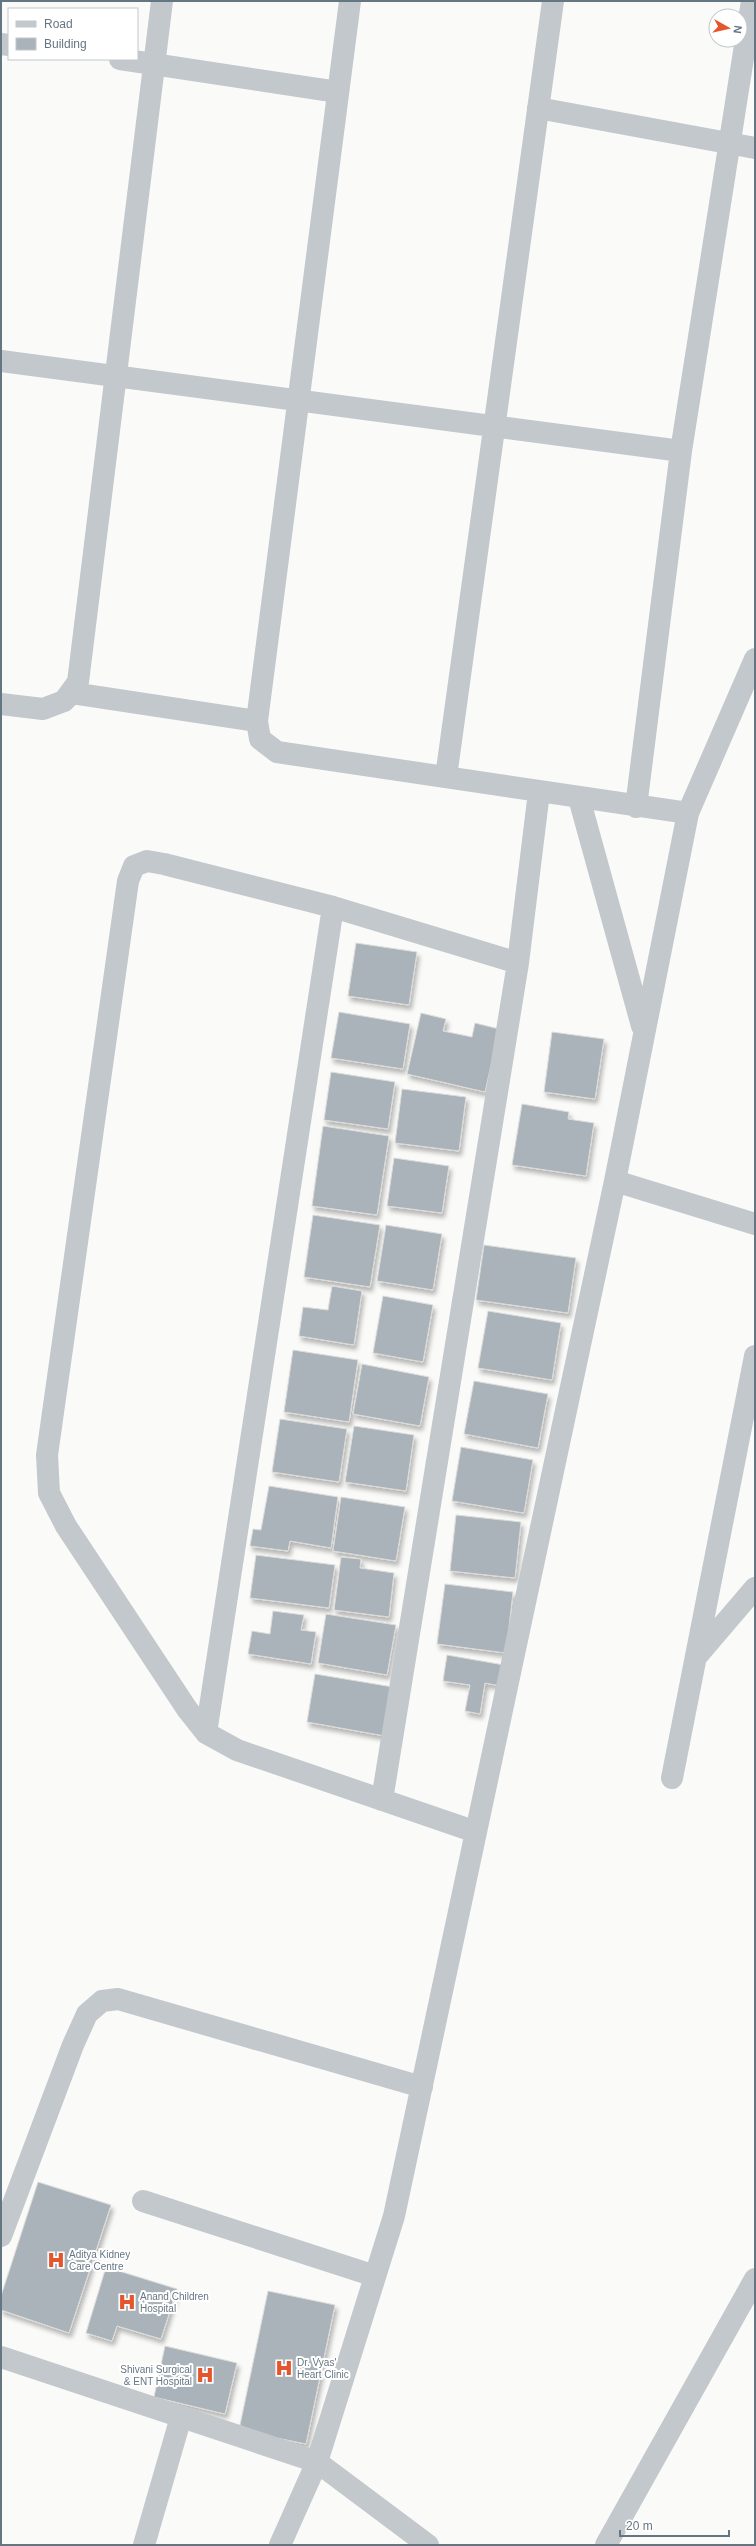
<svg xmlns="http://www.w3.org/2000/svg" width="756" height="2546" viewBox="0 0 756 2546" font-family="Arial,sans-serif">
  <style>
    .building { fill: #aab3b9; stroke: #dcdcda; filter: url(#shadow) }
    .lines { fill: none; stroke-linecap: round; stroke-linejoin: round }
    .street { stroke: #c3c8cc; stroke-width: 22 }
    .labels { text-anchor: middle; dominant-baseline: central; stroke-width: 4; stroke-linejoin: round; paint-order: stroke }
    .poi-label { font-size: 10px; fill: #657683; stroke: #fff; text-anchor: start }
  </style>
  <defs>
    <filter id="shadow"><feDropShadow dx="2.5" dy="4.5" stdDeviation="2" flood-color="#0004"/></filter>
  </defs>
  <rect width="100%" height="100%" fill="#fafaf8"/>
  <!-- building -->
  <path class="building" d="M356 943 417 952 409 1005 348 996Z
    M339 1012 410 1024 403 1069 331 1058Z
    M421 1013 446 1019 443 1031 472 1037 475 1023 499 1029 485 1092 407 1074Z
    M552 1032 604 1039 595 1099 544 1092Z
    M331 1072 395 1082 388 1129 324 1120Z
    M402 1089 466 1097 459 1151 395 1143Z
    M522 1104 569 1112 568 1119 594 1123 586 1176 512 1165Z
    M323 1126 389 1136 377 1215 312 1206Z
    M394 1158 449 1166 442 1213 387 1206Z
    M313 1215 380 1225 370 1287 304 1277Z
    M386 1225 442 1234 433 1290 377 1281Z
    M484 1245 576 1258 568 1313 476 1300Z
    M332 1286 362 1291 354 1345 299 1336 303 1307 328 1310Z
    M383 1296 433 1305 423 1362 373 1353Z
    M488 1311 561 1323 552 1380 478 1368Z
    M293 1350 358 1360 349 1422 284 1412Z
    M362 1364 429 1377 420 1426 353 1414Z
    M474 1381 548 1394 538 1448 464 1434Z
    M280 1419 347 1429 339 1482 272 1472Z
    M354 1426 414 1435 406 1491 345 1482Z
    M461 1447 533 1460 524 1513 452 1501Z
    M269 1486 338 1497 331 1548 290 1541 288 1551 250 1546 253 1529 261 1530Z
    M341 1497 405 1507 396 1561 333 1551Z
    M456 1515 521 1522 515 1578 450 1571Z
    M256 1555 335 1565 329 1608 250 1598Z
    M341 1557 361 1559 360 1568 394 1573 389 1617 334 1610Z
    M445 1584 513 1592 506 1653 437 1644Z
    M273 1611 304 1615 301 1630 316 1632 311 1664 248 1654 252 1631 270 1634Z
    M326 1614 396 1625 387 1675 318 1663Z
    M447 1655 504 1665 501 1686 485 1683 480 1714 465 1711 470 1685 443 1681Z
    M315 1674 393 1687 385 1736 307 1722Z
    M38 2182 111 2205 69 2333 1 2310V2296Z
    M106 2267 177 2289 161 2339 117 2326 112 2341 86 2333Z
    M268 2291 335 2305 306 2444 239 2430Z
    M165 2346 237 2363 225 2414 154 2397Z"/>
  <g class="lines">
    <!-- street -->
    <path class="street" d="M350 1 257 721 260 739 277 752 688 813
      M1 44 9 45
      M120 59 338 92
      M538 108 755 148
      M1 361 681 451
      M64 701 72 693 257 721
      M1 704 43 709 64 701 78 682 162 1
      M446 777 553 1
      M579 798 642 1026
      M636 807 681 451 752 1
      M615 1181 755 1224
      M696 1657 755 1588
      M206 1733 333 907
      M672 1778 755 1356
      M382 1800 518 963 539 792
      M476 1832 237 1750 206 1733 187 1709 66 1526 49 1493 47 1455 128 881 134 866 147 861 164 864 333 907 518 963
      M143 2201 375 2276
      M1 2236 73 2045 87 2014 102 2001 118 1999 422 2087
      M1 2357 317 2462 428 2545
      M144 2545 181 2417
      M280 2545 317 2462 394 2216 615 1181 688 813 755 659
      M606 2545 755 2279"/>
  </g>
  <!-- icons -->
  <defs>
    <g id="hospital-bare" transform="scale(1.38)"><path d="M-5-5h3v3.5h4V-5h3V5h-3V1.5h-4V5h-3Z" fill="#e4572e" stroke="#fff" stroke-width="2.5" paint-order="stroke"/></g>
  </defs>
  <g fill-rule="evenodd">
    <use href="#hospital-bare" x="56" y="2260"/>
    <use href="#hospital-bare" x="127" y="2302"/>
    <use href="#hospital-bare" x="284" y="2368"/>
    <use href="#hospital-bare" x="205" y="2375"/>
  </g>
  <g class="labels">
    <!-- poi labels -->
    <g class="poi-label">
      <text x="69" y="2254">Aditya Kidney<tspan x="69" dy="12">Care Centre</tspan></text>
      <text x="140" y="2296">Anand Children<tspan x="140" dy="12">Hospital</tspan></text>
      <text x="297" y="2362">Dr. Vyas'<tspan x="297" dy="12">Heart Clinic</tspan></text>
      <text x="192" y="2369" text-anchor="end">Shivani Surgical<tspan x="192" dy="12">&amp; ENT Hospital</tspan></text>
    </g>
  </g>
  <!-- border -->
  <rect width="756" height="2546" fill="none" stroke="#657683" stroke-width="4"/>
  <!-- legend -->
  <rect x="8" y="8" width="130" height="52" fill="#ffffff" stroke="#c1c8cd"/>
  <rect x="16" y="21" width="20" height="6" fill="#c3c8cc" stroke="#c1c8cd"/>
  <text x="44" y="28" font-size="12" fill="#657683">Road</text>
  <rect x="16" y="38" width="20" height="12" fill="#aab3b9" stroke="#c1c8cd"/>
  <text x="44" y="48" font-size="12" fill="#657683">Building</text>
  <!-- north arrow -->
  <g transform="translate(728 28) rotate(98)"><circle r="19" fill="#ffffff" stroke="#c1c8cd"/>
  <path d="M0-3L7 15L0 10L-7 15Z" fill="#e4572e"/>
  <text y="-6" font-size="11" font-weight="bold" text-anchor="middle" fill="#657683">N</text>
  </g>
  <!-- scale -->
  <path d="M620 2530v6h109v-6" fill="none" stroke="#657683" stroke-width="2"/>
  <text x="626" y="2530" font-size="12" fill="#657683" stroke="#ffffff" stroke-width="3" paint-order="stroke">20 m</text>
</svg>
